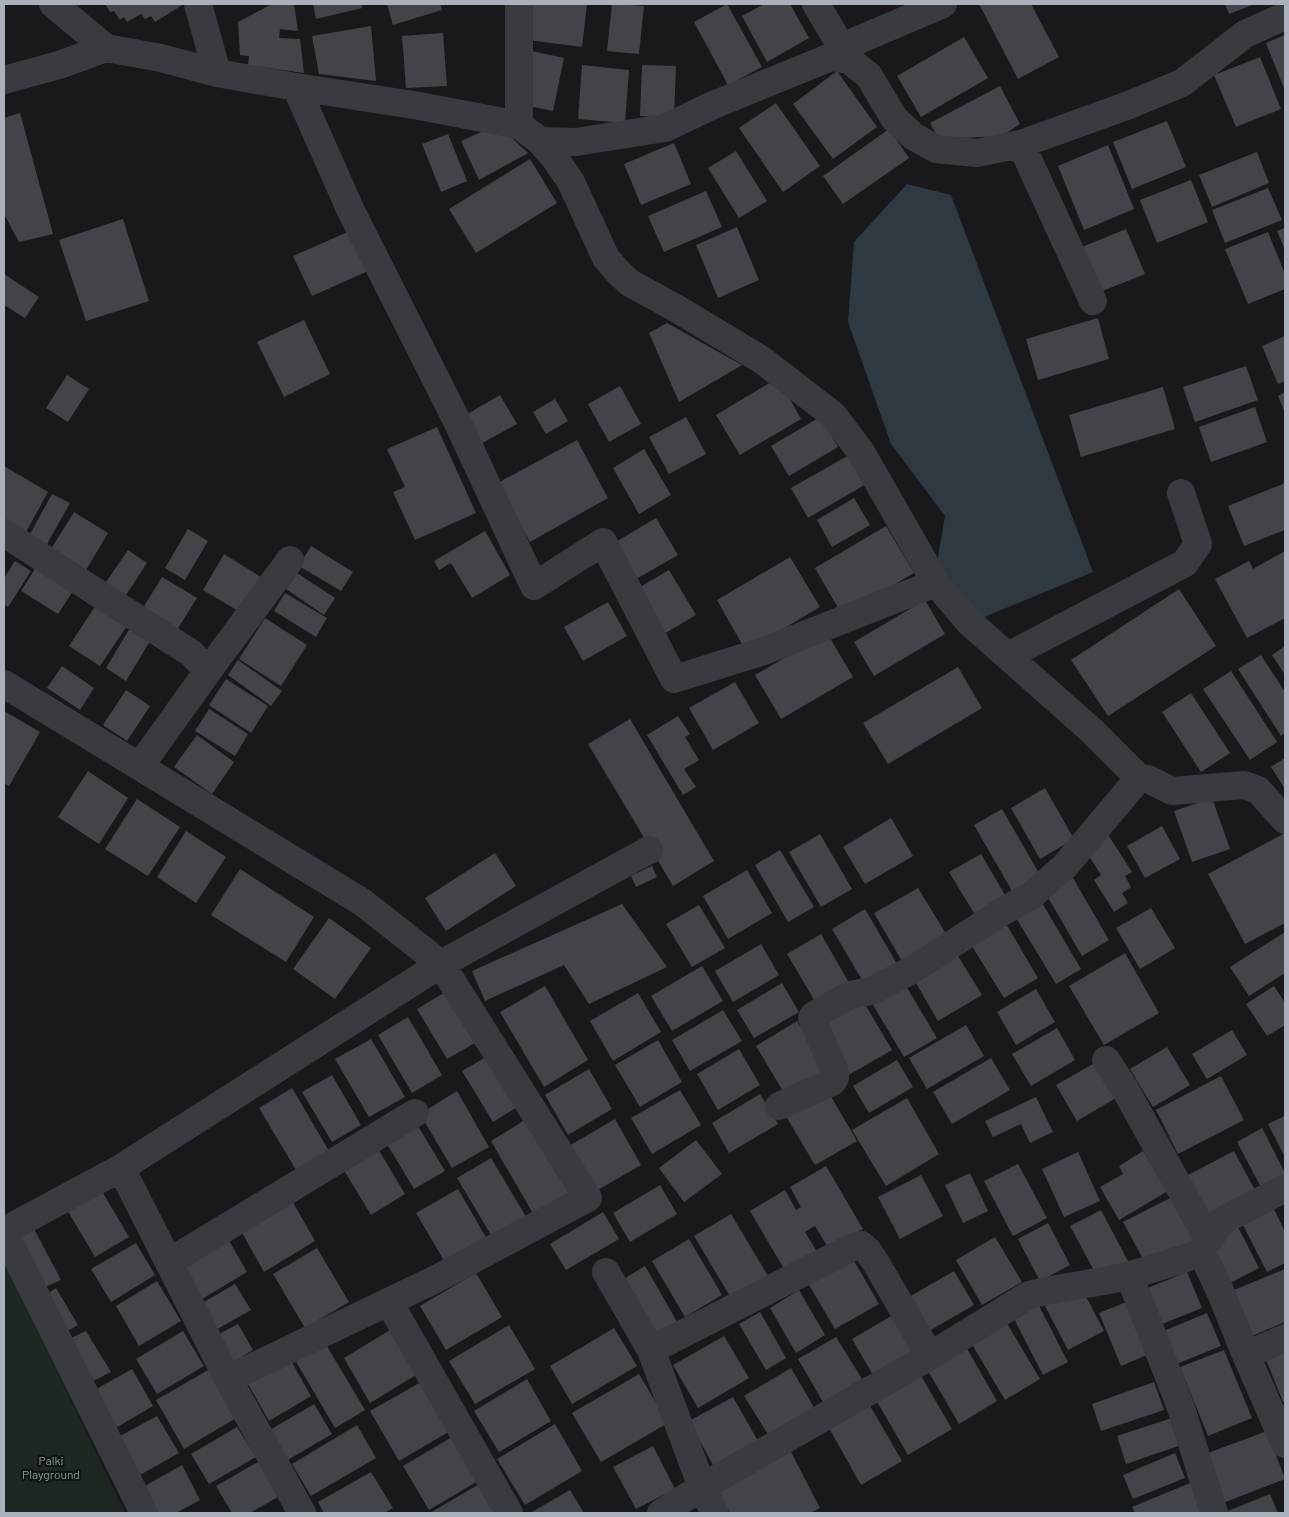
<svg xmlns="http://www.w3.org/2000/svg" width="1289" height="1517" viewBox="0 0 1289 1517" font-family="Barlow,sans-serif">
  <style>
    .green { fill: #1f2820 }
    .water { fill: #2e3941 }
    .building { fill: #434449 }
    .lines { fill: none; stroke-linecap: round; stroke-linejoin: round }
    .minor { stroke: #3a3b41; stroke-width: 28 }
    .labels { text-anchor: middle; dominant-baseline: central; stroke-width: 4.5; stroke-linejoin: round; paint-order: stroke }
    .park-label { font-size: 12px; fill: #81a883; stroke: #141417 }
  </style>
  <rect width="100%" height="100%" fill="#19191c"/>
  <!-- green -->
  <path class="green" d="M4 1262 125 1513H4Z"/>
  <!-- water -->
  <path class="water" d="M907 184 951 195 1093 572 982 618 937 563 945 516 891 444 848 322 854 242Z"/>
  <!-- building -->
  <path class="building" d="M105 4H184L155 22 151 16 145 19 141 14 127 22 124 17 120 20 114 11 110 12Z
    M272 4H294L298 31 280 29 279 38 300 39 304 73 248 65 249 56 240 55 238 22Z
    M313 4H361L362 8 316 19Z
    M387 4H440L442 10 393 25Z
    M532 4H587L582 47 528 40Z
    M612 4 644 6 639 54 607 51Z
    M727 4 762 67 728 85 694 22Z
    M764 4H790L809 38 767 62 742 16Z
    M979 4H1031L1059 57 1018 79Z
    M1225 4H1255L1229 14Z
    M371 26 376 81 319 74 312 36Z
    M443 33 447 86 406 88 402 36Z
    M1285 35V91L1266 43Z
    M964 37 988 78 921 117 897 76Z
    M531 51 564 58 553 111 520 104Z
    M1260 57 1281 109 1236 127 1214 75Z
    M582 65 629 70 625 123 578 119Z
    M642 65 676 66 674 118 640 116Z
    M837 71 877 127 833 159 793 104Z
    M1000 86 1020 124 1002 136 939 139 930 123Z
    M776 103 820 166 783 192 739 128Z
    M20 113 53 234 19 242 4 214V118Z
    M1167 121 1186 167 1132 189 1113 142Z
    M488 129 510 136 528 153 479 180 461 141Z
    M889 129 909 158 843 204 823 176Z
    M448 134 467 181 441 192 422 144Z
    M674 143 691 184 641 205 624 164Z
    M1108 145 1134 209 1084 230 1058 166Z
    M736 151 767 201 739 218 708 168Z
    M1257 152 1269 183 1212 207 1199 175Z
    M530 159 557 203 476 253 449 209Z
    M1191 180 1208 222 1157 243 1140 200Z
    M1268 188 1282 220 1225 243 1212 210Z
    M706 191 722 227 664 252 648 216Z
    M123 219 149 301 86 321 59 240Z
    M737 227 759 280 718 298 696 245Z
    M1285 228V250L1277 231Z
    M1126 229 1145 274 1100 292 1082 247Z
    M350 231 368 271 312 296 293 256Z
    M1268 232 1285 274V289L1248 304 1225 249Z
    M4 274 39 297 25 318 4 305Z
    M1098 318 1109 359 1038 380 1026 339Z
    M304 320 330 374 284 397 257 342Z
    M667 323 742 365 679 402 649 333Z
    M1285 336V381L1278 384 1262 346Z
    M1246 366 1258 400 1195 422 1183 387Z
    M67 375 89 389 68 422 46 408Z
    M778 378 801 419 740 455 716 415Z
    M620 386 641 424 609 442 588 404Z
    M1163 387 1175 429 1081 457 1069 415Z
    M1285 392V413L1278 396Z
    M500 395 517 424 473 448 457 420Z
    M555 399 568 421 546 434 533 412Z
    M1255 407 1267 442 1211 462 1199 427Z
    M686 417 706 454 669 474 649 437Z
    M820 417 838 447 789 476 771 446Z
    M437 427 476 513 415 540 393 492 405 487 387 449Z
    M577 440 608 498 530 542 505 498 494 485Z
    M644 449 671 495 639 514 613 468Z
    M849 455 866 484 808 518 791 488Z
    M4 466 48 492 26 532 4 519Z
    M1285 483V530L1244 546 1228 506Z
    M52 494 70 503 46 546 29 536Z
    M854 498 870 525 832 547 817 520Z
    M74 512 108 533 86 570 51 549Z
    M656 518 678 555 631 582 609 546Z
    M886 526 914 573 842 615 815 568Z
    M188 529 208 541 185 580 165 568Z
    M485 531 510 575 472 598 451 563 439 570 434 561Z
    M311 546 353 572 341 591 299 566Z
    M128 550 147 563 124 598 104 585Z
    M1285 551V618L1247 638 1215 579 1249 561 1253 569Z
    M224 554 261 577 240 612 203 590Z
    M790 557 820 607 746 651 717 600Z
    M15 561 31 571 8 607 4 604V578Z
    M40 561 77 585 58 614 21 591Z
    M669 570 696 615 662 635 635 590Z
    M297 573 335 598 324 615 286 589Z
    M162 577 197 598 175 633 141 611Z
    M1179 589 1216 646 1108 716 1071 660Z
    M285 593 327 618 316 637 274 611Z
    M925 600 945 634 874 676 854 642Z
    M608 602 627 636 583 661 564 627Z
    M96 605 127 626 100 666 69 646Z
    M265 618 307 645 281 686 239 659Z
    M130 628 150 641 126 681 106 668Z
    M827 633 853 677 781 719 755 675Z
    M1285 646V675L1272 655Z
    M1261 655 1285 692V733L1281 736 1238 669Z
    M238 660 282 691 271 706 228 675Z
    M62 666 94 688 80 710 47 688Z
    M958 667 982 708 888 764 863 723Z
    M1231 671 1277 742 1250 760 1203 689Z
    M226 679 268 706 251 733 209 705Z
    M735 682 759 723 713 750 689 708Z
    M126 690 150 706 127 741 103 725Z
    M1191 693 1230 753 1201 772 1162 712Z
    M209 709 248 734 235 756 195 731Z
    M4 711 40 732 9 786 4 783Z
    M678 716 690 734 685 737 699 760 684 769 696 787 683 795 647 735Z
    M630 719 714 861 673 886 588 744Z
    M197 735 234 762 212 794 174 767Z
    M1285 758V789L1271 767Z
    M88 771 128 798 99 844 58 817Z
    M1045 788 1074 839 1040 859 1011 808Z
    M1212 798 1230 849 1192 862 1174 811Z
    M137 799 180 827 148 876 105 849Z
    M1002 809 1040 875 1012 891 974 825Z
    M891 818 913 856 865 884 843 847Z
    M1162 826 1180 859 1145 878 1127 846Z
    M186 831 226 857 196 903 157 877Z
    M1107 833 1132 872 1125 876 1131 887 1122 893 1128 903 1114 912 1094 880 1101 875 1084 848Z
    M1285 833V923L1245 944 1208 874Z
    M820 834 852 889 821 907 789 852Z
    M780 850 814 907 788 922 755 865Z
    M495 853 516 886 446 931 425 898Z
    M981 854 1008 900 977 918 949 872Z
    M652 866 657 877 636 887 631 876Z
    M240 869 314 917 286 962 211 915Z
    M747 870 772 913 728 939 703 896Z
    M1073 878 1109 940 1082 956 1046 894Z
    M918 888 951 942 906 968 874 913Z
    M1041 901 1081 969 1056 984 1015 916Z
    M622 904 667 967 589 1004 564 965 485 1001 472 971Z
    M699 905 725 948 692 967 666 924Z
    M1151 908 1175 948 1140 969 1116 928Z
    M865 909 901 971 868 990 832 929Z
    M329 918 371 948 335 999 293 969Z
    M1005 922 1038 978 1004 998 970 943Z
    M1285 932V973L1249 996 1230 967Z
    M821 934 852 988 819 1008 787 954Z
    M761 944 779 975 733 1002 715 971Z
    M955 951 982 995 938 1021 912 976Z
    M1125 953 1159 1013 1104 1045 1069 986Z
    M702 966 723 1001 672 1031 651 996Z
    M903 981 937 1038 904 1057 870 1000Z
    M782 983 799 1012 754 1038 737 1010Z
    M545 986 588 1060 544 1087 500 1012Z
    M1274 986 1285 1003V1025L1267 1036 1246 1004Z
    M452 988 482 1039 447 1059 417 1009Z
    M1036 989 1055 1022 1016 1045 997 1012Z
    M638 993 661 1032 613 1061 590 1021Z
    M859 994 892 1050 847 1076 815 1020Z
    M723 1010 742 1041 690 1071 672 1040Z
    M408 1017 442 1075 412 1093 378 1035Z
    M797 1021 829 1074 787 1098 756 1046Z
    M966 1025 984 1056 927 1089 909 1058Z
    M1057 1028 1075 1060 1031 1086 1012 1054Z
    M1232 1030 1247 1055 1207 1079 1192 1054Z
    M371 1039 405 1097 369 1117 335 1059Z
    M658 1040 682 1082 640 1107 615 1065Z
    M1167 1047 1190 1085 1153 1107 1130 1069Z
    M739 1049 760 1085 718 1110 697 1074Z
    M495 1052 524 1103 493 1122 462 1071Z
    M991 1058 1010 1090 952 1124 933 1092Z
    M897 1060 913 1087 869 1113 853 1086Z
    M1100 1060 1121 1095 1077 1121 1056 1085Z
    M589 1069 612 1109 568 1135 545 1095Z
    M332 1075 361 1125 332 1142 302 1092Z
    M1221 1076 1244 1120 1178 1154 1156 1110Z
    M292 1088 329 1151 296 1170 259 1108Z
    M826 1088 857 1141 815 1165 784 1113Z
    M680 1090 701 1125 652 1154 631 1118Z
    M457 1091 489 1147 452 1168 420 1114Z
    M760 1094 778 1124 729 1153 712 1123Z
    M1036 1097 1053 1132 1030 1143 1021 1124 993 1137 985 1121Z
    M907 1098 939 1154 886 1186 852 1130Z
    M533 1115 579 1191 535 1217 491 1141Z
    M1285 1116V1157L1268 1124Z
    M615 1119 641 1165 596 1191 569 1146Z
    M415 1121 445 1171 414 1189 384 1139Z
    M1262 1128 1285 1173V1180L1263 1191 1237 1142Z
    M696 1140 722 1174 684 1202 659 1168Z
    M374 1142 405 1194 371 1215 339 1162Z
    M1143 1151 1168 1191 1119 1220 1100 1187 1123 1174 1119 1166Z
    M1234 1151 1256 1192 1208 1217 1186 1176Z
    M1078 1152 1100 1201 1064 1217 1042 1169Z
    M491 1158 528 1220 494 1240 457 1178Z
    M1018 1164 1047 1218 1013 1236 984 1181Z
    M826 1166 863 1229 829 1249 815 1226 805 1232 819 1255 787 1274 750 1211 785 1190 796 1210 801 1207 790 1187Z
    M970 1173 988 1211 963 1223 945 1185Z
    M921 1175 943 1216 900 1239 878 1197Z
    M660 1185 677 1214 630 1242 613 1213Z
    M100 1188 129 1237 95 1257 66 1208Z
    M458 1189 487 1239 446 1264 416 1213Z
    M1174 1196 1199 1243 1144 1261 1123 1222Z
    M291 1199 315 1241 264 1272 240 1229Z
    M1274 1209 1285 1232V1263L1267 1272 1243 1225Z
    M1101 1210 1129 1263 1098 1278 1070 1226Z
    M603 1212 619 1239 566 1270 550 1244Z
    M731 1214 768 1276 731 1298 694 1236Z
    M1048 1223 1070 1265 1040 1281 1018 1239Z
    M32 1225 61 1280 45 1287 16 1234Z
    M1237 1225 1259 1268 1230 1283 1211 1241Z
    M995 1237 1022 1282 982 1305 956 1260Z
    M228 1239 247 1272 202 1299 182 1266Z
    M689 1239 722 1295 685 1317 652 1261Z
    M136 1243 155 1275 111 1302 91 1269Z
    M317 1248 349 1302 305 1328 273 1274Z
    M853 1259 879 1304 835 1329 809 1285Z
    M645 1266 679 1325 656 1338 622 1280Z
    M1285 1269V1322L1252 1336 1234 1290Z
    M954 1271 974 1305 929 1331 909 1297Z
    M1187 1272 1202 1308 1155 1327 1140 1291Z
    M476 1273 502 1317 446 1350 420 1306Z
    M157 1281 181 1321 139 1346 116 1306Z
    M235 1284 251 1310 212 1332 197 1306Z
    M1081 1287 1104 1331 1068 1350 1045 1306Z
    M56 1288 78 1325 62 1334 38 1300Z
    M799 1290 825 1335 796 1353 770 1308Z
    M1134 1299 1156 1351 1121 1366 1099 1313Z
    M1037 1302 1068 1362 1043 1375 1012 1315Z
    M760 1312 786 1358 766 1370 739 1324Z
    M1207 1313 1221 1346 1174 1365 1161 1332Z
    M893 1315 913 1351 873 1375 852 1339Z
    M1005 1320 1040 1379 1005 1400 970 1341Z
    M238 1324 253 1350 231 1363 215 1336Z
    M509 1325 535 1369 475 1404 449 1361Z
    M395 1327 421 1372 370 1403 344 1358Z
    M614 1328 637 1366 572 1404 550 1366Z
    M86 1331 111 1372 89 1383 69 1339Z
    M183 1331 204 1366 157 1394 136 1359Z
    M724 1336 749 1378 698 1408 673 1365Z
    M836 1337 862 1379 823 1402 798 1359Z
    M325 1343 365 1410 335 1428 295 1360Z
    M966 1347 997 1401 959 1424 927 1369Z
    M1285 1349V1401L1283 1402 1265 1357Z
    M1224 1350 1252 1418 1208 1436 1180 1367Z
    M290 1359 311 1396 269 1421 248 1384Z
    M791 1368 815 1409 769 1436 744 1396Z
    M132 1369 153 1406 114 1429 93 1391Z
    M210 1369 238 1417 184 1449 156 1400Z
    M639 1374 668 1423 601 1462 572 1413Z
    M920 1374 952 1429 908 1455 876 1400Z
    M527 1379 551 1421 499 1452 474 1411Z
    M421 1382 450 1431 399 1461 370 1411Z
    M1154 1382 1164 1410 1101 1431 1092 1404Z
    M733 1397 758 1441 713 1465 689 1421Z
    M865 1397 902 1461 861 1485 825 1421Z
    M314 1404 332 1434 286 1461 268 1431Z
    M157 1416 179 1453 140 1475 118 1437Z
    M1178 1416 1187 1443 1126 1464 1117 1436Z
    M555 1424 582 1471 525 1505 497 1459Z
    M357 1425 376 1458 311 1496 292 1464Z
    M237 1427 256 1457 209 1484 191 1454Z
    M1267 1431 1285 1479 1218 1505 1200 1456Z
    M452 1437 478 1481 429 1510 403 1466Z
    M653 1446 675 1489 636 1509 613 1467Z
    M791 1452 820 1508 810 1513H730L718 1490Z
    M1175 1453 1185 1478 1133 1499 1123 1475Z
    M263 1459 283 1494 250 1513H232L216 1486Z
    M182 1465 200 1500 176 1513H156L143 1487Z
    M371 1472 393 1508 384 1513H324L318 1502Z
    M481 1483 500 1513H430Z
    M1190 1483 1202 1512 1198 1513H1135L1132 1507Z
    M570 1490 584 1513H530Z
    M1270 1494 1278 1513H1223Z"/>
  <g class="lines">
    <!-- minor -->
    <path class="minor" d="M53 4 106 48 161 58 217 73 296 87 414 105 519 125 540 141 554 157 571 182 606 258 618 272 630 283 674 307 762 360 833 415 861 452 936 583 969 622 1091 730 1139 778 1148 779 1172 791 1244 785 1258 790 1285 820
      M198 4 217 73
      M816 4 849 60 869 76 894 118 913 136 936 149 977 153 1021 144 1129 105 1182 83 1245 34 1285 16
      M842 47 943 4
      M4 80 59 65 106 48
      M296 87 351 211 457 421 534 586 603 542 674 679 764 651 936 583
      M519 125V4
      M540 141 576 142 665 128 711 106 831 57 849 60
      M1021 144 1093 301
      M4 533 191 653 208 671 140 766
      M1008 656 1185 563 1198 544 1181 493
      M208 671 290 560
      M4 684 362 902 441 964 588 1198 436 1279 228 1379 302 1513
      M1106 1060 1125 1089 1208 1239
      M779 1106 832 1082 835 1078V1072L812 1018 813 1016 850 995 871 991 912 970 1002 912 1032 895 1065 866 1139 778
      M121 1168 228 1379
      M4 1231 121 1168 441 964 649 850
      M4 1232 144 1513
      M1201 1251 1221 1293 1246 1355 1285 1444
      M169 1262 415 1113
      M606 1272 651 1350 702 1487 715 1513
      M1129 1275 1180 1405 1214 1513
      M389 1302 509 1513
      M651 1350 853 1247 861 1245 868 1251 876 1263 930 1356
      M1246 1355 1285 1338
      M661 1513 702 1487 930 1356 1029 1295C1056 1288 1083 1285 1109 1280 1139 1274 1167 1264 1195 1255L1201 1251 1222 1221 1285 1188"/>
  </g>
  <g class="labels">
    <!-- park labels -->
    <g class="park-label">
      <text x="51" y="1460">Palki<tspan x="51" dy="14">Playground</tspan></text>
    </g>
  </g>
  <!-- border -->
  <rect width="1289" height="1517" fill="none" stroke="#abb1bc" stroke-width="10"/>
</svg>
